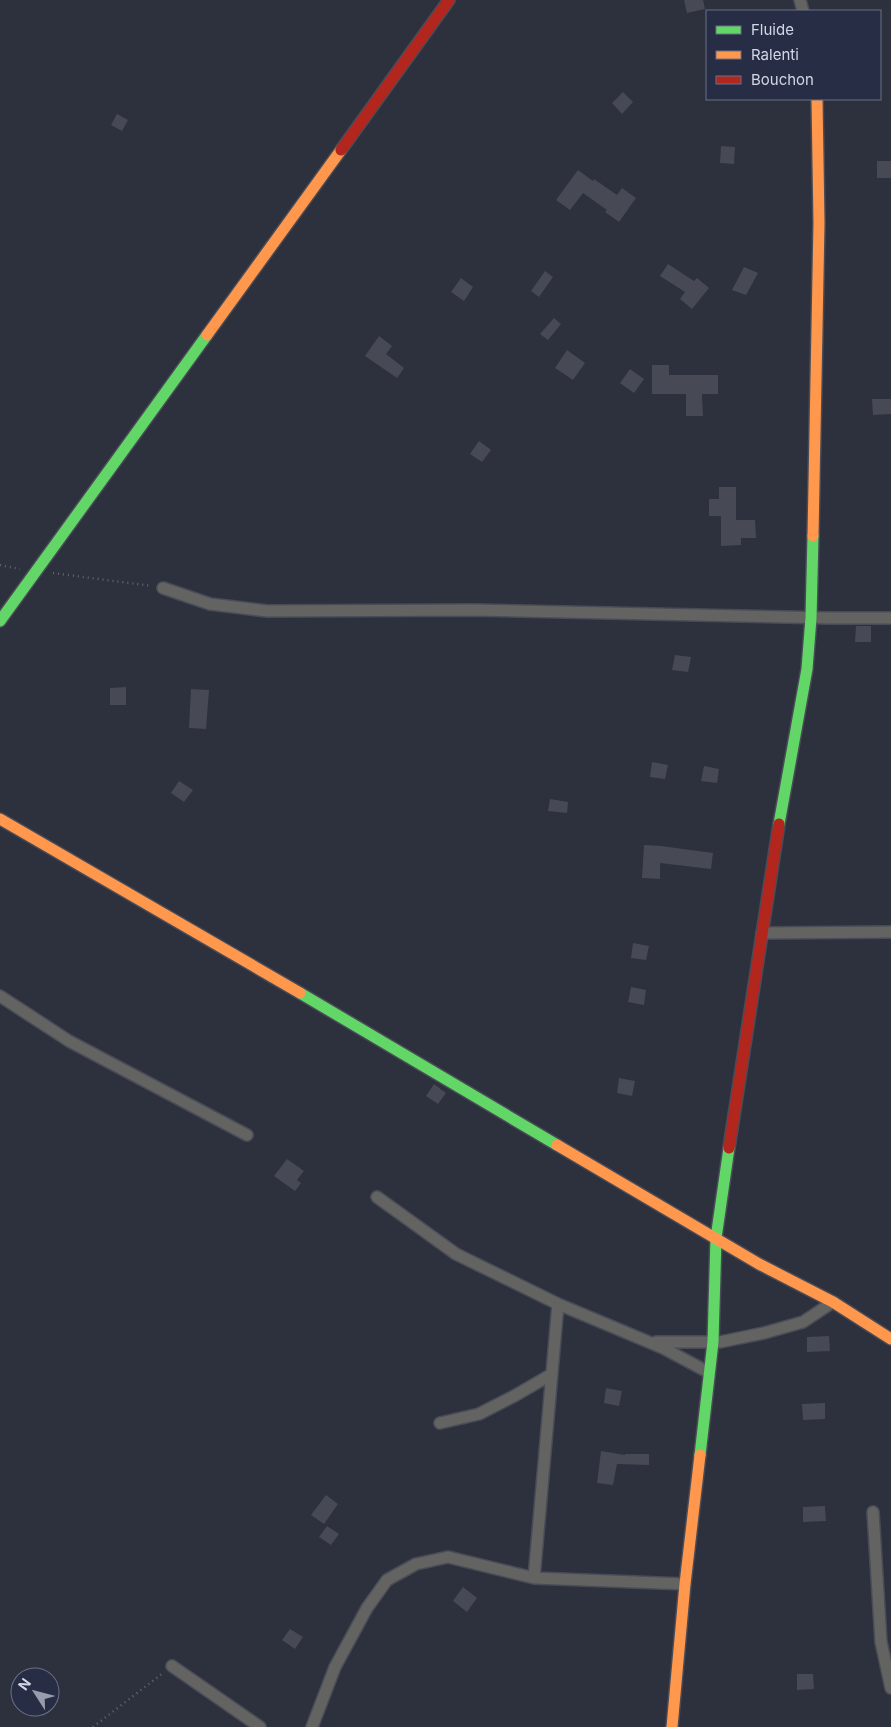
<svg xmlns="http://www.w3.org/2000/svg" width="891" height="1727" viewBox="0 0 891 1727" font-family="Inter,sans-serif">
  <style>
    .building { fill: #474a55 }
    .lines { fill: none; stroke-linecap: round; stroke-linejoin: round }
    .street-casing { stroke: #494c57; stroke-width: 14 }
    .fast-casing { stroke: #494c57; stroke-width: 14 }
    .slow-casing { stroke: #494c57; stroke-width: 14 }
    .jam-casing { stroke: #494c57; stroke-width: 14 }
    .path { stroke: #656668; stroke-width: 2.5; stroke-dasharray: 1 4; stroke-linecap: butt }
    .street { stroke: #636361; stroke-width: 11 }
    .fast { stroke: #63d668; stroke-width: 11 }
    .slow { stroke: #ff974d; stroke-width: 11 }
    .jam { stroke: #b3261e; stroke-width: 11 }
  </style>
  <rect width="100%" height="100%" fill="#2d303d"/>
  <!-- building -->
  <path class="building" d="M684 0H703L705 9 687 13Z
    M623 92 633 102 622 114 612 103Z
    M117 114 128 120 122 131 111 125Z
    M721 146 735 147 734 164 720 163Z
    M877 161H891V178H877Z
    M578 170 593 181 594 179 617 195 622 188 636 198 619 222 605 212 607 210 583 193 570 210 556 200Z
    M668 264 694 281 697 278 709 288 692 309 680 299 685 292 660 276Z
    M744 267 758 273 746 295 732 290Z
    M545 271 553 277 539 297 531 291Z
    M461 278 473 287 464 301 451 292Z
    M554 318 561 324 548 340 540 334Z
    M379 336 392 346 386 354 404 368 397 378 365 356Z
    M567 350 585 363 573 380 555 368Z
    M652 365H669V375H718V394H702L703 416H686V394H652Z
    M630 369 644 379 634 393 620 383Z
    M872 399H891V414L873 415Z
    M479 441 491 450 482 462 470 454Z
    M719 487H736V520H755L756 538H741V545L721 546V516H709V499H719Z
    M856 626H871V642H855Z
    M675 655 691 657 688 672 672 670Z
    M126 687V705H110V688Z
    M191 689 209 690 206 729 189 728Z
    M652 762 668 765 665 779 650 777Z
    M704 766 719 769 717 783 701 781Z
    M179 781 193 790 184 802 171 793Z
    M550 799 568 802 567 813 548 811Z
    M644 845 661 846 713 853 711 869 660 863V879L642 878Z
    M633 943 649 946 646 960 631 958Z
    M631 987 646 990 644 1005 628 1002Z
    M619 1078 635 1081 632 1096 617 1093Z
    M434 1084 446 1093 438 1104 426 1096Z
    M287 1159 304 1171 297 1180 301 1183 295 1191 274 1176Z
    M829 1336 830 1351 807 1352V1337Z
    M606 1388 622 1391 619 1406 604 1403Z
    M825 1403V1419L803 1420 802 1404Z
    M601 1451 625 1455V1454H649V1465L617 1464 613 1485 597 1483Z
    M326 1495 338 1504 324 1524 311 1515Z
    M825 1506 826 1521 803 1522V1507Z
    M327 1526 339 1534 331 1545 319 1537Z
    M463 1587 477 1598 467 1612 453 1601Z
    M290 1629 303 1637 295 1649 282 1640Z
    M797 1674H813L814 1689 797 1690Z"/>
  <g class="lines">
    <!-- street casing -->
    <g class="street-casing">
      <path id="street" d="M800 0 803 11
        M163 588 210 604 267 611 475 610 830 618H891
        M762 933 891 932
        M0 996 69 1041 247 1135
        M377 1197 456 1254 558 1304 663 1348 708 1372
        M558 1304 534 1578 685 1584
        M656 1342H720L764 1333 803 1322 833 1302
        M440 1423 479 1414 516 1395 552 1374
        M873 1512 881 1642 891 1688
        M172 1666 260 1727
        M312 1727 335 1667 367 1608 387 1580 416 1564 448 1557 534 1578"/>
    </g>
    <!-- fast casing -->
    <g class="fast-casing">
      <path id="fast" d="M0 621 207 335
        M779 824 807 669 811 618 813 536
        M300 993 557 1145
        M700 1455 713 1342 716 1238 729 1148"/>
    </g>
    <!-- slow casing -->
    <g class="slow-casing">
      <path id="slow" d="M207 335 341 150
        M813 536 819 223 817 99
        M0 819 300 993
        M557 1145 759 1264 833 1302 891 1339
        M672 1727 685 1584 700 1455"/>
    </g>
    <!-- jam casing -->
    <g class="jam-casing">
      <path id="jam" d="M341 150 449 0
        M729 1148 779 824"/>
    </g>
    <!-- path -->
    <path class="path" d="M0 565 20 569
      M53 573 152 586
      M93 1727 163 1673"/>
    <!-- street -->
    <use href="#street" class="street"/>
    <!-- fast -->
    <use href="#fast" class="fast"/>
    <!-- slow -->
    <use href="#slow" class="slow"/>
    <!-- jam -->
    <use href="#jam" class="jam"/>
  </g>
  <!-- legend -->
  <rect x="706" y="10" width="175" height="90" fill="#262d44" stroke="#6b7185"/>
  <rect x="716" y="26" width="25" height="8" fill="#63d668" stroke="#6b7185"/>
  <text x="751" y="35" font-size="15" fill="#d2d7e7">Fluide</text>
  <rect x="716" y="51" width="25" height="8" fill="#ff974d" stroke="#6b7185"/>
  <text x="751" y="60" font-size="15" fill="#d2d7e7">Ralenti</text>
  <rect x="716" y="76" width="25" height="8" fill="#b3261e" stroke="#6b7185"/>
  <text x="751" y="85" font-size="15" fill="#d2d7e7">Bouchon</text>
  <!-- north arrow -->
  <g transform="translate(35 1692) rotate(306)"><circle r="24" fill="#262d44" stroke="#6b7185"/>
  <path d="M0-4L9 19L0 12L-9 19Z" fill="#989dac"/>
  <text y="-8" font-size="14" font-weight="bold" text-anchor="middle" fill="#d2d7e7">N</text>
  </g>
</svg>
